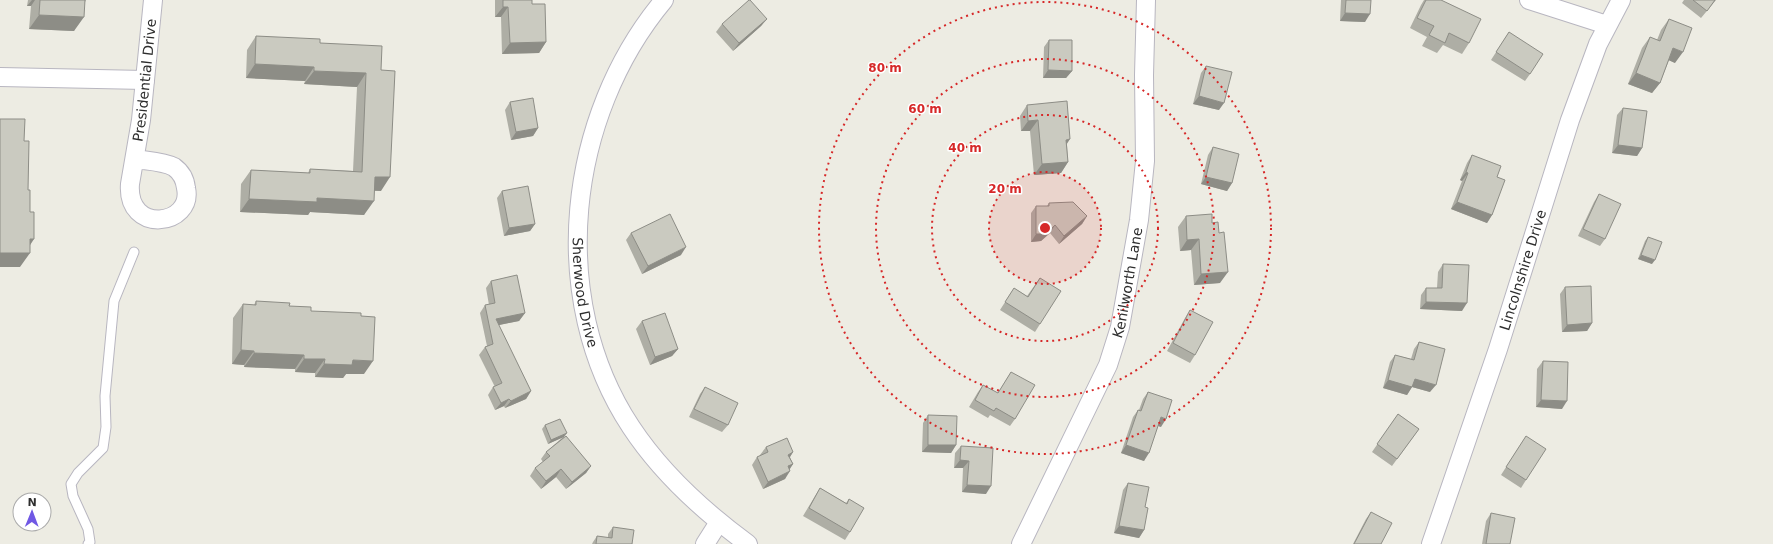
<svg xmlns="http://www.w3.org/2000/svg" width="1773" height="544" viewBox="0 0 1773 544" font-family="'DejaVu Sans',sans-serif">
  <style>
    .lines { fill: none; stroke-linecap: round; stroke-linejoin: round }
    .lane-casing { stroke: #b8b6c0; stroke-width: 11 }
    .street-casing { stroke: #b8b6c0; stroke-width: 20 }
    .lane { stroke: #fff; stroke-width: 9 }
    .street { stroke: #fff; stroke-width: 18 }
    .wall { fill: #aeaea5 }
    .shaded-wall { fill: #8d8d86 }
    .building { fill: #cacac0; stroke: #8d8d86 }
    .ring { fill: none; stroke: #d62828; stroke-width: 2; stroke-dasharray: 2 4 }
    .labels { text-anchor: middle; dominant-baseline: central; stroke-width: 3; stroke-linejoin: round; paint-order: stroke }
    .street-label { font-size: 14px; fill: #2e2e2e; stroke: #fff }
    .centre { fill: #d62828; stroke: #fff; stroke-width: 2 }
    .ring-label { font-size: 12px; text-anchor: middle; font-weight: bold; fill: #d62828; stroke: #fff; stroke-width: 3; stroke-linejoin: round; paint-order: stroke }
  </style>
  <rect width="100%" height="100%" fill="#edece3"/>
  <g class="lines">
    <!-- lane casing -->
    <g class="lane-casing">
      <path id="lane" d="M88 544 90 542 88 529 73 496 71 484 78 473 103 448 106 427 105 396 114 301 134 252"/>
    </g>
    <!-- street casing -->
    <g class="street-casing">
      <g id="street">
        <path id="s1" d="M664 0C567 116 546 298 631 427 662 474 703 511 748 544"/>
        <path d="M1529 0 1607 25"/>
        <path d="M0 77 145 80"/>
        <path id="s2" d="M135 159C147 161 163 161 174 167 181 172 185 179 186 188 194 226 126 235 130 184L141 120 153 0"/>
        <path d="M705 544 719 522"/>
        <path id="s3" d="M1021 544 1108 365 1120 327 1139 220 1145 161 1144 75 1146 0"/>
        <path id="s4" d="M1431 544 1498 349 1570 120 1598 44 1621 0"/>
      </g>
    </g>
    <!-- lane -->
    <use href="#lane" class="lane"/>
    <!-- street -->
    <use href="#street" class="street"/>
  </g>
  <!-- wall -->
  <path class="wall" d="M28 0H86L85 2 74 31 29 29 31 6H27Z
    M495 0H532V4L546 42 539 53 502 54 501 17H495Z
    M1341 0H1371L1365 22 1340 21Z
    M1424 0H1441L1469 43 1462 54 1443 45 1437 53 1422 46 1427 37 1410 28 1421 5Z
    M1684 0H1716L1701 18 1682 3Z
    M767 19 761 26 733 51 716 32 722 24Z
    M1669 19 1675 63 1669 60 1660 83 1652 93 1628 84 1642 48 1650 37 1657 40 1661 30Z
    M1509 32 1530 74 1525 81 1491 60Z
    M256 36 320 43 381 70V191H374L364 215 310 212 308 215 240 212 241 184 251 170 308 173 310 169 353 171 357 87 304 84 305 81 246 78 247 50Z
    M1049 40 1072 71 1066 78H1043L1044 47Z
    M1206 66 1219 110 1193 104 1201 73Z
    M510 102 538 128 533 136 511 140 505 110Z
    M1027 105 1067 145 1068 162 1061 173 1034 175 1030 131H1021L1020 116Z
    M1623 108 1642 148 1637 156 1612 153 1617 115Z
    M1213 147 1232 183 1227 191 1201 184 1208 155Z
    M1472 155 1497 177 1492 215 1487 223 1451 209 1462 181 1460 180 1467 163Z
    M502 191 535 224 530 231 504 236 497 198Z
    M1599 194 1605 239 1600 246 1578 236 1594 202Z
    M1049 203 1087 216 1082 224 1059 244 1050 233 1041 241 1031 242V213L1036 206H1047Z
    M1186 216 1212 223 1220 283 1194 285 1191 250 1180 251 1178 227Z
    M631 233 681 255 642 274 626 240Z
    M1648 237 1652 264 1638 259 1645 241Z
    M1443 264 1462 311 1420 309 1421 295 1426 288H1437L1438 272Z
    M1040 278V324L1035 332 1000 310 1014 288 1027 296Z
    M491 281 525 313 519 321 498 325 531 391 526 399 505 408 504 406 495 410 488 395 493 387H495L479 355 485 347 487 346 480 313 485 305H489L486 288Z
    M1565 287 1592 323 1587 331 1562 332 1560 294Z
    M256 301 289 306 311 311 364 374H346L343 378 315 377V373L295 372V369L244 367V365L232 364 233 318 243 304 254 305Z
    M1190 310 1195 355 1190 363 1167 351 1185 318Z
    M642 321 678 349 672 356 650 365 636 329Z
    M1419 342 1430 392 1412 387 1407 395 1383 388 1390 362 1395 355 1411 359 1414 349Z
    M1543 361 1562 409 1536 407 1537 369Z
    M1011 372 1015 419 1010 426 990 415 988 418 969 407 978 392 983 385 998 393Z
    M705 387 728 425 722 432 689 417 700 394Z
    M1148 392 1161 427 1158 426 1144 461 1121 453 1133 417 1138 410H1139L1143 399Z
    M1398 414 1419 429 1392 466 1372 452Z
    M928 415 956 445 951 453 922 452 923 423Z
    M545 425 564 437 591 466 586 473 566 489 556 477 541 489 530 476 535 468 543 462 541 459 546 452 563 437 548 444 542 429Z
    M1526 436V480L1521 488 1501 475Z
    M961 446 986 494 962 492 963 468H954L955 453Z
    M766 447 793 452 790 457 793 464 789 469 785 479 763 489 752 465 757 457 761 455H760Z
    M1128 483 1145 507 1144 530 1139 538 1114 533 1123 490Z
    M820 488 846 503 849 499 850 532 845 540 803 516 815 496Z
    M1371 512 1381 544H1353L1366 519Z
    M1491 513 1510 544H1482L1486 521Z
    M613 527 632 544H592L593 542 597 536 608 538V534Z"/>
  <!-- shaded-wall -->
  <path class="shaded-wall" d="M32 0H35L31 6H27Z
    M503 7H508L501 17H495Z
    M1345 13 1370 14 1365 22 1340 21Z
    M39 15 84 17 74 31 29 29Z
    M767 19 761 26 733 51 739 43Z
    M546 42 539 53 502 54 510 43Z
    M1673 48 1683 52 1675 63 1666 59Z
    M255 64 314 67 305 81 246 78Z
    M1048 70 1072 71 1066 78H1043Z
    M314 71 366 73 357 87 304 84Z
    M1636 73 1660 83 1652 93 1628 84Z
    M1199 96 1224 103 1219 110 1193 104Z
    M1038 120 1030 131H1021L1028 121Z
    M538 128 533 136 511 140 516 132Z
    M1070 139 1063 150 1066 140Z
    M1618 145 1642 148 1637 156 1612 153Z
    M1068 162 1061 173 1034 175 1042 164Z
    M1466 172 1468 173 1462 181 1460 180Z
    M375 177H390L381 191 365 190Z
    M1206 177 1232 183 1227 191 1201 184Z
    M317 198 374 201 364 215 310 212 308 215 240 212 249 199Z
    M1457 202 1492 215 1487 223 1451 209Z
    M1087 216 1082 224 1059 244 1064 236Z
    M535 224 530 231 504 236 509 228Z
    M1055 225 1050 233 1041 241 1031 242 1036 234Z
    M30 239H34L25 253Z
    M1199 239 1191 250 1180 251 1187 240Z
    M686 247 681 255 642 274 648 266Z
    M0 253H30L20 267H0Z
    M1641 255 1655 260 1652 264 1638 259Z
    M1228 272 1220 283 1194 285 1201 274Z
    M1426 302 1467 303 1462 311 1420 309Z
    M525 313 519 321 490 327 496 319Z
    M1592 323 1587 331 1562 332 1567 325Z
    M678 349 672 356 650 365 655 357Z
    M241 350 254 351 244 365 232 364Z
    M254 353 304 355 295 369 244 367Z
    M304 359H325L315 373 295 372Z
    M353 360 373 361 364 374H346L343 378 315 377 324 364Z
    M1415 379 1436 385 1430 392 1412 387 1407 395 1383 388 1388 380Z
    M531 391 526 399 505 408 511 401Z
    M509 399 504 406 495 410 501 403Z
    M1541 400 1567 401 1562 409 1536 407Z
    M1161 417 1166 419 1161 427 1156 425Z
    M567 433 564 437 548 444 551 440Z
    M928 445H956L951 453 922 452Z
    M1126 445 1149 453 1144 461 1121 453Z
    M793 452 788 460V455Z
    M960 460 969 461 963 468H954Z
    M793 464 788 472V466Z
    M591 466 586 473 566 489 572 482Z
    M561 469 556 477 541 489 546 481Z
    M790 471 785 479 763 489 768 482Z
    M967 485 991 486 986 494 962 492Z
    M1119 526 1144 530 1139 538 1114 533Z"/>
  <!-- building -->
  <path class="building" d="M40 0H85L84 17 39 15Z
    M503 0H532V4H545L546 42 510 43 508 7H503Z
    M749 0H750L767 19 739 43 722 24Z
    M1346 0H1371L1370 14 1345 13Z
    M1426 0H1441L1481 19 1469 43 1449 33 1445 43 1429 35 1434 26 1417 18Z
    M1693 0H1715L1707 11Z
    M1669 19 1692 28 1683 52 1673 48 1660 83 1636 73 1650 37 1660 41Z
    M1509 32 1543 54 1530 74 1496 52Z
    M256 36 320 39V43L382 46 381 70 395 71 390 177H375L374 201 317 198V202L249 199 251 170 310 173V169L362 172 366 73 314 71V67L255 64Z
    M1049 40H1072V71L1048 70Z
    M1206 66 1232 72 1224 103 1199 96Z
    M533 98 538 128 516 132 510 102Z
    M1067 101 1070 139 1066 140 1068 162 1042 164 1038 120 1028 121 1027 105Z
    M1623 108 1647 111 1642 148 1618 145Z
    M0 119H25L24 141H29L28 190H30V212H34V239H30V253H0Z
    M1213 147 1239 154 1232 183 1206 177Z
    M1472 155 1501 166 1497 177 1505 180 1492 215 1457 202 1468 173 1466 172Z
    M528 186 535 224 509 228 502 191Z
    M1599 194 1621 204 1605 239 1583 229Z
    M1073 202 1087 216 1064 236 1055 225 1046 234H1036V206H1049V203Z
    M670 214 686 247 648 266 631 233Z
    M1212 214V223L1218 222 1219 233 1224 232 1228 272 1201 274 1199 239 1187 240 1186 216Z
    M1648 237 1662 242 1655 260 1641 255Z
    M1443 264 1469 265 1467 303 1426 302V288H1442Z
    M517 275 525 313 496 319 531 391 511 401 509 399 501 403 493 387 502 383 485 347 493 344 485 305 495 303 491 281Z
    M1040 278 1061 291 1040 324 1005 302 1014 288 1028 297Z
    M1591 286 1592 323 1567 325 1565 287Z
    M256 301 290 303 289 306 311 307V311L361 313V316L375 317 373 361 353 360 352 365 324 364 325 359H304V355L254 353V351L241 350 243 304 256 305Z
    M1190 310 1213 322 1195 355 1173 343Z
    M665 313 678 349 655 357 642 321Z
    M1419 342 1445 349 1436 385 1415 379 1412 387 1388 380 1395 355 1414 360Z
    M1543 361 1568 362 1567 401 1541 400Z
    M1011 372 1035 385 1015 419 996 408 994 411 975 400 983 385 998 393Z
    M705 387 738 403 728 425 694 409Z
    M1148 392 1172 400 1166 419 1161 417 1149 453 1126 445 1138 410 1141 411Z
    M1398 414 1419 429 1397 459 1377 444Z
    M928 415 957 416 956 445H928Z
    M560 419 567 433 551 440 545 425Z
    M566 436 591 466 572 482 561 469 546 481 535 468 550 456 546 452Z
    M1526 436 1546 449 1526 480 1506 467Z
    M787 438 793 452 788 455 793 464 788 466 790 471 768 482 757 457 768 452 766 447Z
    M961 446 993 448 991 486 967 485 969 461 960 460Z
    M1128 483 1149 487 1145 507 1148 508 1144 530 1119 526Z
    M820 488 847 504 849 499 864 508 850 532 809 508Z
    M1371 512 1392 523 1381 544H1354Z
    M1491 513 1515 518 1510 544H1486Z
    M613 527 634 530 632 544H596L597 536 612 538Z"/>
  <!-- distance rings -->
  <circle cx="1045" cy="228" r="56" fill="#d62828" fill-opacity=".12"/>
  <g class="ring">
    <circle cx="1045" cy="228" r="56"/>
    <circle cx="1045" cy="228" r="113"/>
    <circle cx="1045" cy="228" r="169"/>
    <circle cx="1045" cy="228" r="226"/>
  </g>
  <g class="labels">
    <!-- street labels -->
    <g class="street-label">
      <text stroke="none"><textPath href="#s2" startOffset="270">Presidential Drive</textPath></text>
      <text stroke="none"><textPath href="#s4" startOffset="289">Lincolnshire Drive</textPath></text>
      <text stroke="none"><textPath href="#s3" startOffset="284">Kenilworth Lane</textPath></text>
      <text stroke="none"><textPath href="#s1" startOffset="313">Sherwood Drive</textPath></text>
    </g>
  </g>
  <circle cx="1045" cy="228" r="6" class="centre"/>
  <g class="ring-label">
    <text x="885" y="72">80 m</text>
    <text x="925" y="113">60 m</text>
    <text x="965" y="152">40 m</text>
    <text x="1005" y="193">20 m</text>
  </g>
  <!-- north arrow -->
  <g transform="translate(32 512) rotate(1)"><circle r="19" fill="#ffffff" stroke="#ababab"/>
  <path d="M0-3L7 15L0 10L-7 15Z" fill="#7058e4"/>
  <text y="-6" font-size="11" font-weight="bold" text-anchor="middle" fill="#2e2e2e">N</text>
  </g>
</svg>
